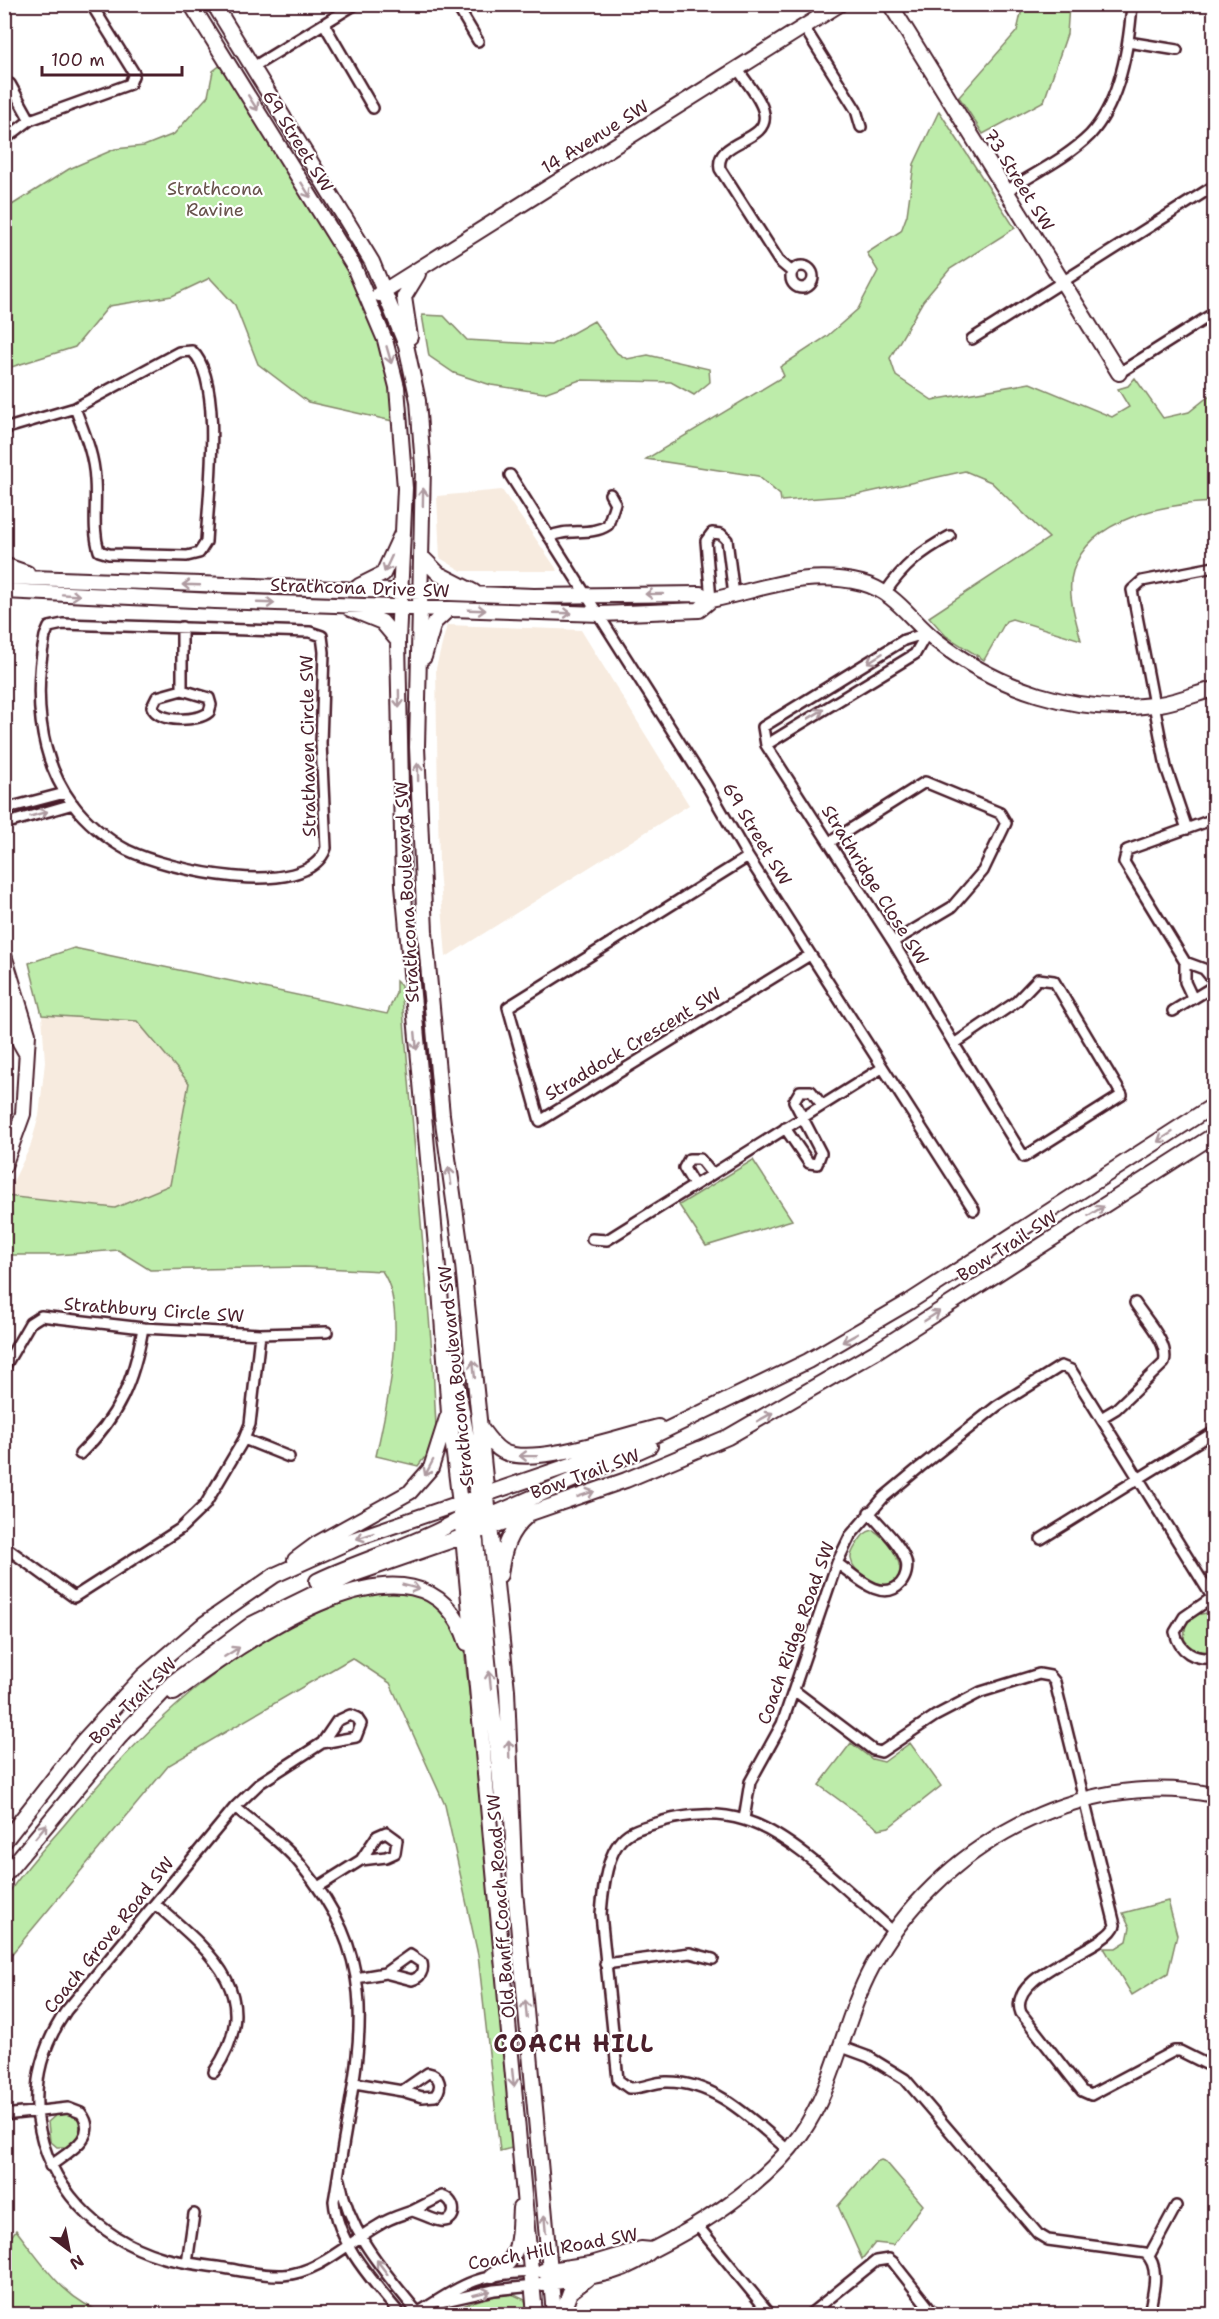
<svg xmlns="http://www.w3.org/2000/svg" width="1219" height="2319" viewBox="0 0 1219 2319" font-family="'Shantell Sans',sans-serif">
  <style>
    .built { fill: #f7ebdf }
    .green { fill: #bdecaa; stroke: #84866a; stroke-width: 1.5 }
    .lines { fill: none; stroke-linecap: round; stroke-linejoin: round }
    .street-casing { stroke: #4a1f2b; stroke-width: 14 }
    .secondary-casing { stroke: #4a1f2b; stroke-width: 18 }
    .street { stroke: #fff; stroke-width: 9 }
    .secondary { stroke: #fff; stroke-width: 14 }
    .oneway { stroke: #ae9aa0 }
    .labels { text-anchor: middle; dominant-baseline: central; stroke-width: 4.5; stroke-linejoin: round; paint-order: stroke }
    .street-label { font-size: 18px; fill: #4a1f2b; stroke: #fff }
    .park-label { font-size: 18px; fill: #67524b; stroke: #fff }
    .district-label { font-size: 24px; font-weight: bold; letter-spacing: 1.5px; fill: #4a1f2b; stroke: #fff }
  </style>
  <rect width="100%" height="100%" fill="#fff"/>
  <filter id="ink" filterUnits="userSpaceOnUse"><feTurbulence type="fractalNoise" baseFrequency=".0167" numOctaves="2"/><feDisplacementMap in="SourceGraphic" scale="12" xChannelSelector="R" yChannelSelector="G"/><feConvolveMatrix kernelMatrix="1 2 1 2 8 2 1 2 1" color-interpolation-filters="sRGB"/></filter>
  <g filter="url(#ink)">
    <!-- built -->
    <path class="built" d="M502 490 558 571H462L440 558 437 496Z
      M447 625 581 630 689 805 446 957 439 869 436 668Z
      M42 1015 137 1021 189 1083 170 1185 115 1208 6 1196 30 1147 39 1116 45 1062Z"/>
    <!-- green -->
    <path class="green" d="M1023 5H1069L1067 34 1044 101 983 134 959 97 1017 31Z
      M222 64 360 289 386 363 397 422 308 402 258 364 235 305 210 278 172 296 109 306 75 347 5 369 4 210 69 169 115 149 144 146 174 134 208 96 213 71Z
      M939 111 1015 228 950 269 923 301 890 358 896 376 932 400 1030 383 1112 417 1129 407 1118 389 1128 386 1135 378 1163 418 1189 412 1214 392V502C1166 504 1090 517 1073 571 1066 592 1076 620 1081 640L1012 619 1006 621 984 660 946 636 929 617 1049 538 991 482 965 471 856 495 781 501 780 495 758 476 646 459 784 376 780 367 826 337 858 309 878 271 867 253 901 231 907 215 914 164Z
      M422 315 444 316 467 340 551 345 594 321 617 353 627 359 648 355 709 369 710 382 694 395 671 382 580 380 544 393 491 385 454 373 429 356Z
      M74 948 387 1014 396 993V981L401 986 433 1364 436 1427 427 1460 424 1458 418 1466 376 1456C386 1410 410 1311 382 1271L305 1267 150 1270 118 1250 58 1255H5L6 1196 115 1208 170 1185 189 1083 137 1021 42 1015 29 963Z
      M753 1160 792 1220 706 1246 679 1205Z
      M873 1530C887 1538 902 1559 900 1576L889 1586C876 1585 853 1573 851 1559 850 1553 855 1547 858 1542 863 1535 865 1532 873 1530Z
      M381 1590C393 1591 407 1590 419 1593 443 1599 458 1628 464 1649L492 1891 516 2147 500 2151 478 1955 445 1805 390 1683 352 1658 169 1765 5 1962C5 1948 0 1909 6 1898 16 1878 49 1843 65 1824 152 1718 246 1628 381 1590Z
      M1207 1613 1214 1617V1652L1192 1650 1184 1639 1186 1622 1195 1615Z
      M851 1743 872 1759 884 1762 910 1743 941 1786 889 1827 879 1829 819 1785Z
      M1168 1901 1177 1935 1168 1973 1132 1995 1104 1948H1116L1127 1941 1130 1927 1123 1913Z
      M72 2114 79 2119 80 2136 67 2147H57L50 2141 48 2122 56 2115Z
      M881 2160 886 2162 923 2205 893 2245 875 2243 862 2259 838 2206 876 2162Z
      M16 2230C42 2263 65 2302 108 2314H5V2245Z
      M510 2293 525 2300 530 2314H441L479 2300Z"/>
    <g class="lines">
      <!-- street casing -->
      <g class="street-casing">
        <path id="street" d="M456 4 478 41
          M324 24 373 108
          M804 27 856 110 861 127
          M1128 42 1177 50
          M253 67 356 4
          M737 68C745 81 762 99 764 114 769 143 714 139 720 169L779 261 792 272
          M10 84 30 120
          M4 140 30 120 130 84 134 73 91 4
          M1005 192C1033 174 1067 158 1090 135 1120 102 1129 47 1132 4
          M791 277a11 11 0 1 1 22 0a11 11 0 1 1-22 0Z
          M972 339 1214 186
          M1119 373 1214 313
          M4 429 75 408 179 352 192 351C224 380 208 499 206 542L199 553 187 556 109 554 99 551C92 528 97 504 95 480 94 455 84 432 75 408
          M510 475 706 784 748 857 974 1210
          M549 537C568 527 590 537 608 525L615 503 610 494
          M885 593C903 566 922 551 950 536
          M711 600 706 541 712 533 721 534 727 540 734 595
          M63 624 310 632 322 636 324 652 321 743 326 848C307 903 166 869 127 850 108 840 85 821 72 803 37 756 34 691 45 636L49 627Z
          M182 627V690L157 697 152 707C158 723 198 722 209 712L211 705 209 698 182 690
          M927 633 904 640 763 727 766 745 893 942 954 1044
          M766 745 915 654 927 633
          M4 809 65 793
          M4 824 73 804
          M1187 829 1166 767 1132 590 1142 581 1214 567
          M830 842 925 782 1000 813 1006 823 983 871 952 907 893 942
          M748 857 508 1007 540 1121 810 955
          M1185 962 1204 969 1214 981
          M1038 979 1054 981 1122 1095 1024 1157 954 1044 1016 1002Z
          M1193 999 1185 982V962L1124 862 1127 850 1214 819
          M1173 1011 1214 986
          M785 1128 809 1163 817 1164 821 1153 794 1101 800 1091H811L822 1105
          M694 1185 684 1168 689 1159H700L712 1174
          M592 1239 607 1240 882 1068
          M4 1368 30 1323 41 1316 143 1328 260 1334 327 1332
          M1101 1418 1116 1409 1164 1363C1170 1344 1145 1319 1135 1303
          M244 1439 289 1457
          M80 1454C119 1417 134 1380 143 1328
          M1041 1539 1214 1432
          M4 1546 74 1597 180 1529 205 1505 244 1439 250 1424 260 1334
          M837 1563C853 1574 882 1605 901 1583 906 1577 908 1568 906 1561 900 1543 880 1526 869 1512
          M1213 1597 1184 1617 1175 1632C1179 1652 1195 1660 1214 1658
          M795 1691 873 1750 881 1752 935 1716 981 1692 1039 1674 1050 1676 1055 1682 1115 1925C1108 1949 1005 1974 1021 2013L1082 2091 1091 2095 1174 2051H1180L1214 2068
          M350 1715 357 1718 361 1724 356 1737 322 1743 337 1721Z
          M322 1743 260 1783 235 1807 66 2011C43 2045 33 2079 38 2119 47 2185 97 2238 161 2257 181 2263 203 2265 224 2268 243 2271 263 2276 283 2275 319 2273 349 2242 379 2225 389 2218 401 2215 412 2211
          M235 1807C256 1825 282 1842 300 1864 376 1955 364 2026 345 2134 341 2156 338 2179 334 2201 338 2245 373 2281 400 2314
          M744 1819 750 1782 782 1724 837 1563 850 1536 884 1497 920 1467 997 1406 1061 1366 1071 1370 1214 1600
          M386 1832 397 1840 395 1853 386 1857 361 1860 377 1836Z
          M318 1887 361 1860
          M155 1904C210 1951 267 1995 214 2072
          M410 1955 422 1963C424 1971 420 1978 412 1980L385 1973Z
          M605 1964 690 1953 713 1959
          M356 1978 385 1973
          M839 2046 869 2057 905 2079 1038 2234 1048 2240 1145 2253C1162 2267 1152 2296 1149 2314
          M428 2073C440 2075 443 2087 435 2096L422 2097 402 2091Z
          M355 2083 402 2091
          M4 2115 68 2108 81 2113C100 2137 67 2153 50 2166
          M788 2150C752 2120 716 2081 666 2082 653 2082 641 2089 629 2088L618 2080 601 1914C603 1890 606 1849 628 1834 638 1827 652 1825 663 1821 688 1814 718 1812 744 1820 793 1834 854 1898 894 1932
          M340 2180C349 2234 385 2272 418 2313
          M442 2196C457 2200 458 2223 441 2221 432 2220 421 2213 412 2211Z
          M697 2225 770 2314
          M1149 2256 1176 2206
          M187 2263 194 2214
          M440 2302 494 2290 534 2286
          M416 2314C464 2284 475 2274 534 2272
          M810 2314 876 2261 889 2259 893 2262 934 2314"/>
      </g>
      <!-- secondary casing -->
      <g class="secondary-casing">
        <path id="secondary" d="M191 4 354 267 385 340 397 387 405 488 398 641 403 885 440 1290 449 1413 460 1504 535 2314
          M214 4 372 262 406 345 418 401 423 466 417 747 425 932 442 1115 463 1265 507 1690 515 1891 554 2314
          M890 4 1119 373
          M379 294 840 4
          M410 337 404 297 418 274
          M421 556 439 574 474 592
          M4 565 27 573
          M4 577 534 596 700 594 711 600
          M359 586 383 574 401 535
          M4 591 215 601 601 614 699 610 711 600C765 589 806 569 862 583 896 592 911 621 937 641 998 689 1075 715 1153 705 1174 703 1195 694 1214 689
          M350 609 382 622 398 641
          M424 657 434 623 449 609
          M4 955 28 1034 23 1114 4 1166
          M4 993 18 1039 26 1053
          M452 1358 480 1507
          M480 1427C486 1435 493 1446 502 1451 532 1468 623 1435 658 1427
          M481 1520 650 1446
          M471 1524 476 1542 503 1809
          M295 1560 318 1543 410 1492 431 1468 447 1418
          M500 1575C503 1551 508 1532 527 1516
          M317 1581C357 1560 464 1531 486 1497
          M174 1693C238 1645 424 1509 467 1643
          M4 1842 83 1741 143 1676 204 1624 275 1575 355 1539 647 1439 808 1361 909 1302 1214 1105
          M4 1876 119 1738 172 1683 252 1624 352 1575 626 1480 728 1437 875 1352 1214 1135
          M543 2271 591 2264 641 2249 652 2250
          M492 2275C522 2259 518 2238 520 2208
          M543 2284C579 2277 624 2277 652 2250 707 2222 765 2185 801 2134 836 2084 843 2021 872 1967 936 1848 1079 1767 1214 1795
          M562 2314 570 2292 587 2279"/>
      </g>
      <!-- street -->
      <use href="#street" class="street"/>
      <!-- secondary -->
      <use href="#secondary" class="secondary"/>
    </g>
    <!-- one-way arrows -->
    <defs><path id="oneway-shaft" d="M-6 0H5M1.5-3L5.5 0L1.5 3" fill="none" stroke-width="1.6" stroke-linecap="round" stroke-linejoin="round" transform="scale(1.5)"/></defs>
    <g class="oneway">
      <use href="#oneway-shaft" transform="translate(253 103) rotate(58)"/>
      <use href="#oneway-shaft" transform="translate(306 190) rotate(58)"/>
      <use href="#oneway-shaft" transform="translate(389 355) rotate(74)"/>
      <use href="#oneway-shaft" transform="translate(423 497) rotate(-89)"/>
      <use href="#oneway-shaft" transform="translate(388 564) rotate(115)"/>
      <use href="#oneway-shaft" transform="translate(191 585) rotate(-178)"/>
      <use href="#oneway-shaft" transform="translate(654 594) rotate(179)"/>
      <use href="#oneway-shaft" transform="translate(71 595) rotate(4)"/>
      <use href="#oneway-shaft" transform="translate(266 603) rotate(2)"/>
      <use href="#oneway-shaft" transform="translate(477 610) rotate(2)"/>
      <use href="#oneway-shaft" transform="translate(563 613) rotate(2)"/>
      <use href="#oneway-shaft" transform="translate(875 658) rotate(148)"/>
      <use href="#oneway-shaft" transform="translate(399 699) rotate(89)"/>
      <use href="#oneway-shaft" transform="translate(816 714) rotate(-31)"/>
      <use href="#oneway-shaft" transform="translate(418 772) rotate(-91)"/>
      <use href="#oneway-shaft" transform="translate(39 814) rotate(-16)"/>
      <use href="#oneway-shaft" transform="translate(416 1041) rotate(85)"/>
      <use href="#oneway-shaft" transform="translate(1165 1137) rotate(147)"/>
      <use href="#oneway-shaft" transform="translate(450 1176) rotate(-98)"/>
      <use href="#oneway-shaft" transform="translate(1096 1211) rotate(-32)"/>
      <use href="#oneway-shaft" transform="translate(932 1316) rotate(-33)"/>
      <use href="#oneway-shaft" transform="translate(850 1338) rotate(151)"/>
      <use href="#oneway-shaft" transform="translate(474 1369) rotate(-96)"/>
      <use href="#oneway-shaft" transform="translate(765 1417) rotate(-29)"/>
      <use href="#oneway-shaft" transform="translate(528 1456) rotate(-179)"/>
      <use href="#oneway-shaft" transform="translate(429 1468) rotate(118)"/>
      <use href="#oneway-shaft" transform="translate(586 1494) rotate(-19)"/>
      <use href="#oneway-shaft" transform="translate(365 1536) rotate(161)"/>
      <use href="#oneway-shaft" transform="translate(411 1587) rotate(15)"/>
      <use href="#oneway-shaft" transform="translate(232 1652) rotate(-32)"/>
      <use href="#oneway-shaft" transform="translate(490 1680) rotate(-96)"/>
      <use href="#oneway-shaft" transform="translate(509 1749) rotate(-92)"/>
      <use href="#oneway-shaft" transform="translate(41 1831) rotate(-51)"/>
      <use href="#oneway-shaft" transform="translate(526 2009) rotate(-95)"/>
      <use href="#oneway-shaft" transform="translate(513 2078) rotate(84)"/>
      <use href="#oneway-shaft" transform="translate(545 2224) rotate(-95)"/>
      <use href="#oneway-shaft" transform="translate(382 2267) rotate(-127)"/>
      <use href="#oneway-shaft" transform="translate(482 2293) rotate(-14)"/>
    </g>
  </g>
  <g class="labels">
    <!-- street labels -->
    <g class="street-label">
      <text transform="translate(595 137) rotate(-32)">14 Avenue SW</text>
      <text transform="translate(298 141) rotate(58)">69 Street SW</text>
      <text transform="translate(1019 180) rotate(58)">73 Street SW</text>
      <text transform="translate(360 588) rotate(2)">Strathcona Drive SW</text>
      <text transform="translate(308 746) rotate(-91)">Strathaven Circle SW</text>
      <text transform="translate(757 834) rotate(59)">69 Street SW</text>
      <text transform="translate(875 885) rotate(58)">Strathridge Close SW</text>
      <text transform="translate(407 892) rotate(-93)">Strathcona Boulevard SW</text>
      <text transform="translate(633 1044) rotate(-31)">Straddock Crescent SW</text>
      <text transform="translate(1007 1246) rotate(-33)">Bow Trail SW</text>
      <text transform="translate(154 1310) rotate(4)">Strathbury Circle SW</text>
      <text transform="translate(456 1376) rotate(-96)">Strathcona Boulevard SW</text>
      <text transform="translate(585 1474) rotate(-20)">Bow Trail SW</text>
      <text transform="translate(796 1633) rotate(-70)">Coach Ridge Road SW</text>
      <text transform="translate(133 1701) rotate(-45)">Bow Trail SW</text>
      <text transform="translate(501 1906) rotate(-94)">Old Banff Coach Road SW</text>
      <text transform="translate(109 1935) rotate(-51)">Coach Grove Road SW</text>
      <text transform="translate(553 2249) rotate(-10)">Coach Hill Road SW</text>
    </g>
    <!-- park labels -->
    <g class="park-label">
      <text x="215" y="189">Strathcona<tspan x="215" dy="21">Ravine</tspan></text>
    </g>
    <!-- district labels -->
    <g class="district-label">
      <text x="574" y="2044">COACH HILL</text>
    </g>
  </g>
  <!-- margin -->
  <rect width="1219" height="2319" fill="none" stroke="#fff" stroke-width="24"/>
  <rect x="12" y="12" width="1195" height="2295" fill="none" stroke="#4a1f2b" stroke-width="2" filter="url(#ink)"/>
  <!-- north arrow -->
  <g transform="translate(69 2250) rotate(148)" stroke="#ffffff" stroke-width="4.5" paint-order="stroke">
  <path d="M0-4.5L10 22L0 15L-10 22Z" fill="#4a1f2b"/>
  <text y="-9" font-size="16" font-weight="bold" text-anchor="middle" fill="#4a1f2b">N</text>
  </g>
  <!-- scale -->
  <path d="M42 66v9h140v-9" fill="none" stroke="#4a1f2b" stroke-width="3"/>
  <text x="51" y="66" font-size="18" fill="#4a1f2b" stroke="#ffffff" stroke-width="4.5" paint-order="stroke">100 m</text>
</svg>
